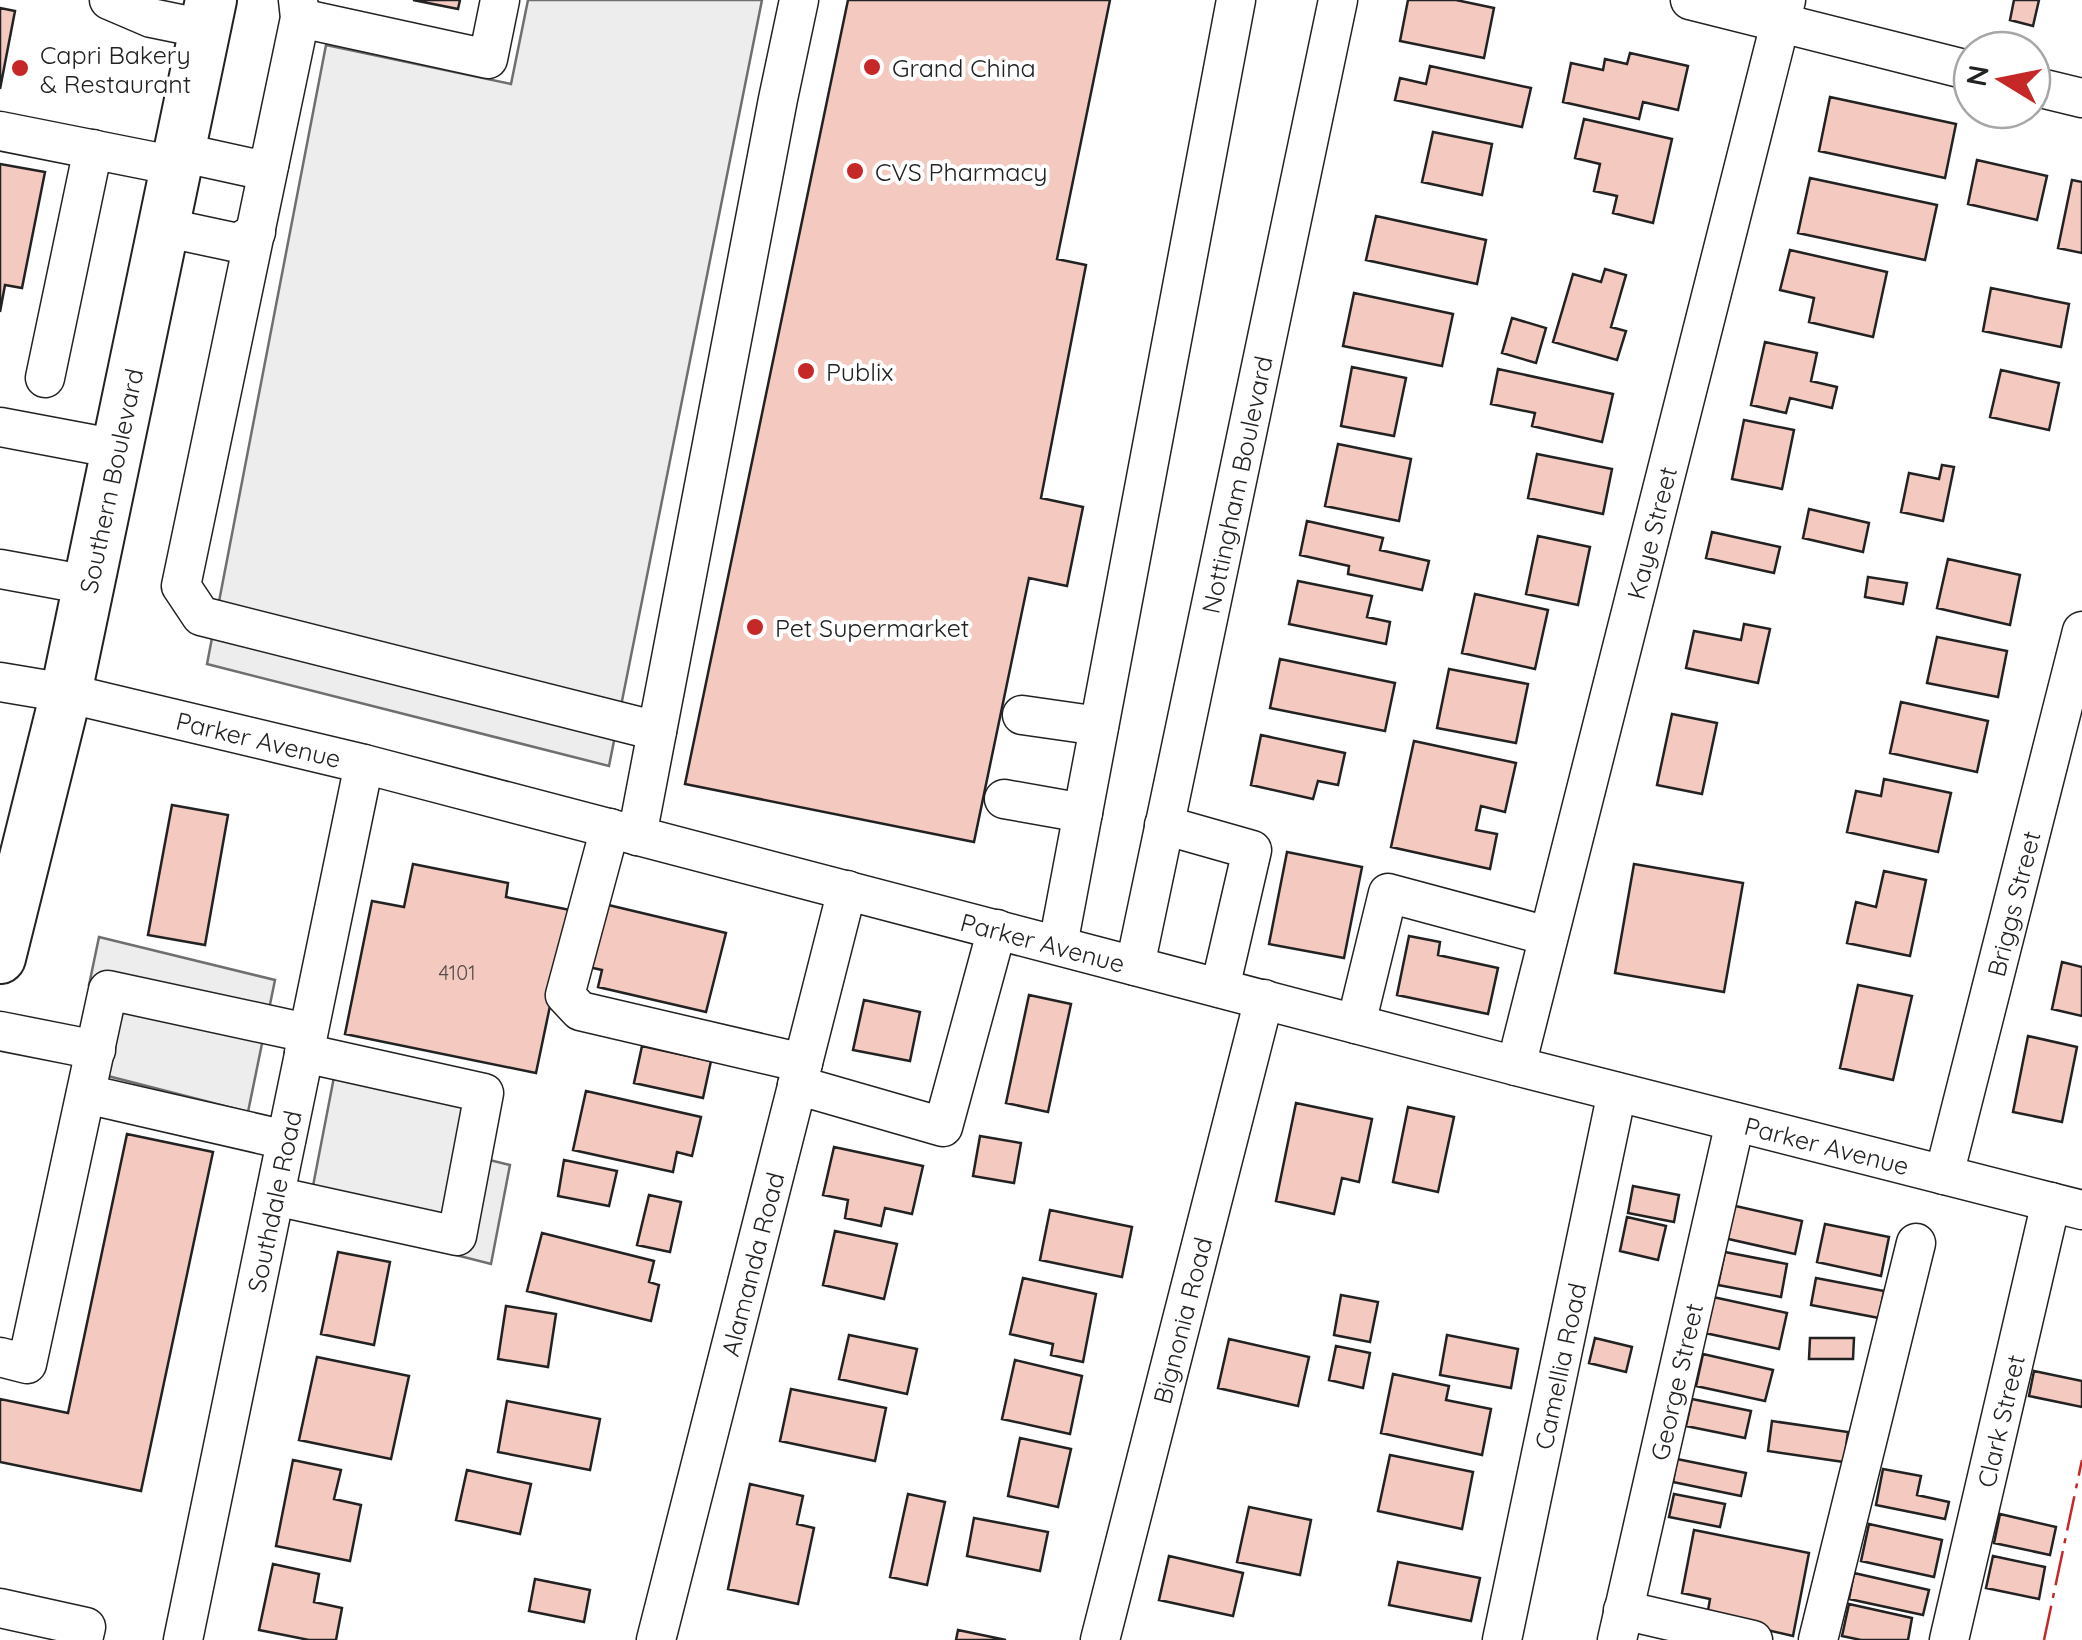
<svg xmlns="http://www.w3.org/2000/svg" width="2082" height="1640" viewBox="0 0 2082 1640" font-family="Quicksand,sans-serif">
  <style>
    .parking { fill: #ededed; stroke: #6f6f6f; stroke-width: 2.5 }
    .building { fill: #f3c9c0; stroke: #222; stroke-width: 2.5 }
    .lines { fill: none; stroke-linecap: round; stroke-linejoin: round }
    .minor-casing { stroke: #222; stroke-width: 41 }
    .major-casing { stroke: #222; stroke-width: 54 }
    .minor { stroke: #fff; stroke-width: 38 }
    .major { stroke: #fff; stroke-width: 50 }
    .power { stroke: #c62828; stroke-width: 2.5; stroke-dasharray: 35 8 5 8; stroke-linecap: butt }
    .poi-dot { fill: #c62828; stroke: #fff; stroke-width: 4 }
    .labels { text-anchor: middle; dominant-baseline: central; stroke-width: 8; stroke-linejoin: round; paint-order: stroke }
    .number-label { font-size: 20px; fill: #564c4a }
    .poi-label { font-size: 25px; fill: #222; stroke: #fff; text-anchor: start }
    .street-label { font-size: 25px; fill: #222; stroke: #fff }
  </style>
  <rect width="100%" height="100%" fill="#fff"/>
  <!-- parking -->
  <path class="parking" d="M528 0H762L609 766 207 664 326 45 511 84Z
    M99 937 275 980 248 1112 104 1075 124 993 89 985Z
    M334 1077 467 1107 457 1152 510 1165 491 1264 307 1217Z"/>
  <!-- building -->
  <path class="building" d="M413 0H460L458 9Z
    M848 0H1110L1057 259 1086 265 1041 498 1083 507 1067 586 1029 578 974 842 685 784Z
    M1408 0H1456L1494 8 1484 58 1400 41Z
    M2014 0H2039L2033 26 2010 20Z
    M0 8 15 11 0 89Z
    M1630 53 1688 66 1678 110 1643 102 1639 119 1563 102 1571 63 1603 70 1605 59 1627 64Z
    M1430 66 1531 88 1522 127 1395 100 1400 78 1426 84Z
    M1830 97 1956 124 1945 178 1819 151Z
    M1584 119 1672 139 1653 223 1613 213 1617 196 1594 191 1600 164 1575 158Z
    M1433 132 1492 144 1482 195 1422 182Z
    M1977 160 2047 176 2037 220 1968 204Z
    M0 164 45 172 22 288 5 285 0 312Z
    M1810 178 1937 205 1925 260 1798 233Z
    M2072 180 2082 182V253L2058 248Z
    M1376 216 1486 240 1477 284 1366 260Z
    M1790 250 1887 272 1873 337 1809 322 1814 298 1780 290Z
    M1605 269 1626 275 1611 327 1626 331 1617 360 1553 342 1573 274 1601 282Z
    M1991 288 2069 304 2061 347 1983 331Z
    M1354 293 1453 314 1442 366 1343 346Z
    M1512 318 1546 328 1536 363 1502 353Z
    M1765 342 1817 353 1811 381 1837 387 1832 408 1790 398 1786 413 1751 405Z
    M1352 367 1406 378 1394 436 1341 426Z
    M1498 369 1613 394 1602 442 1532 426 1535 413 1491 404Z
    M2001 370 2059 383 2049 430 1990 417Z
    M1744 420 1794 430 1782 489 1732 479Z
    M1338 444 1411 459 1399 521 1325 506Z
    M1537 454 1612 469 1603 514 1528 498Z
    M1942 465 1954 467 1943 521 1901 512 1909 473 1939 479Z
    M1809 509 1869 523 1863 552 1803 538Z
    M1307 521 1383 538 1380 550 1429 561 1422 590 1348 574 1349 566 1300 555Z
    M1712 532 1780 547 1774 573 1706 558Z
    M1538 536 1590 547 1578 605 1526 594Z
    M1948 559 2020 575 2010 625 1937 608Z
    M1868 577 1907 583 1903 604 1865 597Z
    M1298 581 1372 596 1367 617 1390 622 1386 644 1289 624Z
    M1475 594 1548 610 1535 669 1462 653Z
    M1744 624 1770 629 1758 683 1686 668 1694 631 1741 640Z
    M1937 637 2007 651 1998 697 1927 683Z
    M1280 659 1395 683 1385 731 1270 708Z
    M1449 669 1528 684 1516 743 1437 728Z
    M1901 702 1988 721 1977 772 1890 753Z
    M1672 714 1717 723 1702 794 1657 785Z
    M1261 735 1345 753 1338 785 1318 781 1313 799 1251 785Z
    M1414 741 1516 763 1505 812 1481 806 1476 830 1497 834 1490 869 1391 847Z
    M1884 779 1951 793 1938 852 1847 832 1856 791 1881 796Z
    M172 805 228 815 205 945 148 935Z
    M1287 852 1362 867 1344 958 1269 944Z
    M413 864 508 883 506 897 570 910 536 1073 345 1034 372 901 404 907Z
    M1634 864 1743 883 1724 992 1615 973Z
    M1884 871 1926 880 1910 956 1847 943 1856 902 1876 907Z
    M600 903 726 933 706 1012 598 987 602 970 584 966Z
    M1409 936 1440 942 1438 955 1498 968 1488 1014 1397 995Z
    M2062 962 2082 967V1016L2052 1009Z
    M1858 985 1912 996 1893 1080 1840 1068Z
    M1029 995 1071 1004 1048 1112 1006 1103Z
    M864 1000 920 1012 910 1061 853 1050Z
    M2028 1036 2077 1047 2062 1122 2013 1112Z
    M642 1046 711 1061 703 1098 634 1083Z
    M586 1091 701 1117 692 1156 677 1152 673 1172 573 1150Z
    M1296 1103 1372 1119 1359 1182 1342 1178 1334 1214 1276 1201Z
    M1408 1107 1454 1117 1438 1192 1393 1182Z
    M127 1134 213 1152 141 1491 0 1462V1399L68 1413Z
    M980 1136 1021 1143 1014 1183 973 1176Z
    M834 1147 923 1166 912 1214 885 1208 881 1226 845 1218 848 1200 823 1195Z
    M564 1160 617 1171 609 1206 558 1196Z
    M1633 1186 1679 1195 1674 1222 1628 1213Z
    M649 1195 681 1202 670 1252 637 1245Z
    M1731 1205 1802 1221 1795 1254 1724 1238Z
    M1050 1210 1132 1227 1122 1277 1040 1260Z
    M1627 1217 1666 1226 1658 1260 1620 1251Z
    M1825 1224 1889 1237 1881 1276 1817 1262Z
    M835 1231 897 1244 884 1299 823 1285Z
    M542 1233 654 1261 649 1282 659 1285 651 1321 527 1291Z
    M338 1252 390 1262 374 1345 321 1334Z
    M1725 1252 1787 1264 1781 1297 1718 1285Z
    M1023 1278 1096 1294 1083 1362 1051 1355 1053 1344 1010 1334Z
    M1816 1278 1884 1291 1879 1318 1811 1305Z
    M1341 1295 1378 1302 1370 1342 1334 1335Z
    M1713 1297 1787 1313 1779 1349 1705 1333Z
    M506 1306 556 1314 548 1367 498 1359Z
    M849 1335 917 1349 907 1394 839 1379Z
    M1447 1335 1518 1349 1511 1388 1440 1375Z
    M1595 1338 1632 1347 1626 1372 1589 1363Z
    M1810 1338H1854L1853 1359H1809Z
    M1229 1339 1309 1357 1298 1406 1218 1388Z
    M1336 1346 1370 1353 1363 1388 1329 1380Z
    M1703 1354 1773 1370 1765 1401 1696 1386Z
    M317 1357 409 1376 391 1459 299 1440Z
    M1015 1360 1082 1376 1070 1434 1002 1419Z
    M2034 1371 2082 1381V1407L2029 1396Z
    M1393 1374 1449 1386 1446 1400 1491 1409 1482 1455 1381 1433Z
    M791 1389 886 1408 875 1461 780 1441Z
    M1692 1399 1751 1411 1745 1438 1686 1426Z
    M507 1401 600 1419 590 1470 498 1452Z
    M1772 1421 1848 1432 1844 1462 1768 1451Z
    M1020 1438 1071 1449 1058 1507 1008 1496Z
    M1390 1455 1473 1472 1462 1529 1378 1511Z
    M1677 1459 1746 1473 1741 1496 1673 1482Z
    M293 1460 341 1470 334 1499 361 1505 350 1561 276 1546Z
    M1883 1469 1921 1476 1917 1495 1949 1502 1945 1519 1876 1505Z
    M467 1470 531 1484 520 1534 456 1520Z
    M750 1484 803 1496 797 1524 814 1528 798 1604 728 1589Z
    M908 1494 945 1502 927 1585 890 1577Z
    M1674 1494 1725 1504 1720 1527 1669 1517Z
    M1249 1507 1311 1520 1300 1575 1237 1562Z
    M2000 1514 2056 1527 2050 1555 1994 1543Z
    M974 1518 1048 1532 1040 1571 967 1556Z
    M1869 1524 1942 1540 1934 1577 1861 1561Z
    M1694 1530 1809 1553 1793 1636 1707 1616 1710 1599 1682 1593Z
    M1169 1556 1243 1573 1233 1616 1159 1600Z
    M1993 1556 2045 1567 2039 1599 1986 1588Z
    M1398 1562 1480 1578 1471 1621 1389 1605Z
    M273 1564 319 1574 314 1602 342 1608 336 1640H309L259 1630Z
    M1854 1573 1929 1590 1923 1615 1849 1599Z
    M535 1579 590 1590 584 1622 529 1611Z
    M1849 1604 1912 1618 1908 1640H1861L1842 1636Z
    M958 1630 1006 1640H956Z"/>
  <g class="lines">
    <!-- minor casing -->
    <g class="minor-casing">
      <g id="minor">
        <path d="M109 0 151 18 205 29"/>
        <path d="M298 0 300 18 181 586 201 616 657 731"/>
        <path d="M1690 0 1972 71"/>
        <path d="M300 18 488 59 500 0"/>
        <path d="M2032 86 2082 98"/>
        <path d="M0 131 176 166"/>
        <path d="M179 152 252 168 269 165"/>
        <path d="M163 227 238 243 256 232"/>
        <path d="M45 378 93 149"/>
        <path d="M0 427 117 449"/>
        <path d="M0 569 88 585"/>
        <path id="s1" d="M0 682 66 693 364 764 1516 1066 2082 1210"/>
        <path d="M1022 715 1099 726"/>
        <path d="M1004 799 1083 813"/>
        <path d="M1164 825 1252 850 1220 988"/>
        <path d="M610 828 565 995 580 1011 803 1063"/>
        <path d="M637 836 778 99 799 0"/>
        <path d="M1058 945 1236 0"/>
        <path id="s2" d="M1135 966 1338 0"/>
        <path d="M1356 1024 1388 893 1548 936"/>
        <path d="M0 1031 96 1050"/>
        <path id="s3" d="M1516 1066 1786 0"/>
        <path d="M797 1085 943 1127 997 929"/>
        <path d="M86 1094 286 1140"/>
        <path id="s4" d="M1944 1175 2082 631"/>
        <path d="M275 1196 457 1236 484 1093 304 1053"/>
        <path d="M0 1357 27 1364 108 990 307 1033"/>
        <path d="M0 1608 86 1627 83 1640"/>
        <path d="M1623 1610 1753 1640"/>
        <path id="s5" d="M183 1640 364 764"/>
        <path id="s6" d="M656 1640 847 890"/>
        <path id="s7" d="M1100 1640 1264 999"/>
        <path id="s8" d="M1502 1640 1617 1092"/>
        <path id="s9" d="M1617 1640 1735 1122"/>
        <path d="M1818 1640 1916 1243"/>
        <path id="s10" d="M1949 1640 2051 1202"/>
      </g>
    </g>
    <!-- major casing -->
    <g class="major-casing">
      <g id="major">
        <path id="s11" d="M0 958 66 693 211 0"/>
      </g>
    </g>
    <!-- minor -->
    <use href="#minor" class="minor"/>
    <!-- major -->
    <use href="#major" class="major"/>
    <!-- power -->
    <path class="power" d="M2044 1640 2082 1460"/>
  </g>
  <!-- markers -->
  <g class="poi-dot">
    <circle cx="872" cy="67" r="10"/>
    <circle cx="20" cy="68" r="10"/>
    <circle cx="855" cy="171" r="10"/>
    <circle cx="806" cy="371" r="10"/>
    <circle cx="755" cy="627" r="10"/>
  </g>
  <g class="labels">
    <!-- number labels -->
    <g class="number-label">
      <text x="457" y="972">4101</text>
    </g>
    <!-- poi labels -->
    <g class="poi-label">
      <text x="40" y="54">Capri Bakery<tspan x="40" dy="29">&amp; Restaurant</tspan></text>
      <text x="892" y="67">Grand China</text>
      <text x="875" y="171">CVS Pharmacy</text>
      <text x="826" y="371">Publix</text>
      <text x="775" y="627">Pet Supermarket</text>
    </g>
    <!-- street labels -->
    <g class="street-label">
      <text stroke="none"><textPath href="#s11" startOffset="490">Southern Boulevard</textPath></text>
      <text stroke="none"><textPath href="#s2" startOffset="492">Nottingham Boulevard</textPath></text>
      <text stroke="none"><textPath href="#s3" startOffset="550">Kaye Street</textPath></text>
      <text stroke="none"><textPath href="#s1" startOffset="265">Parker Avenue</textPath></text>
      <text stroke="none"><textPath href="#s4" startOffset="280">Briggs Street</textPath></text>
      <text stroke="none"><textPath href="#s1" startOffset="1075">Parker Avenue</textPath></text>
      <text stroke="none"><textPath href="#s1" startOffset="1885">Parker Avenue</textPath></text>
      <text stroke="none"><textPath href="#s5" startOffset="448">Southdale Road</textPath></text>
      <text stroke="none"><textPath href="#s6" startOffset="388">Alamanda Road</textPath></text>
      <text stroke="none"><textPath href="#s7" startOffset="330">Bignonia Road</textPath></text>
      <text stroke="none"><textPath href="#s8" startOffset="280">Camellia Road</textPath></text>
      <text stroke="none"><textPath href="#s9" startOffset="265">George Street</textPath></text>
      <text stroke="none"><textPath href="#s10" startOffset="225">Clark Street</textPath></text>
    </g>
  </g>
  <!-- north arrow -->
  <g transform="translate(2002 80) rotate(280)"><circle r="48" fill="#ffffff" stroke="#a7a7a7" stroke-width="2.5"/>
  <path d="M0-8L18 38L0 25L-18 38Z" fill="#c62828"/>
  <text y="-15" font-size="28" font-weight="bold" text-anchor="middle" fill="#222222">N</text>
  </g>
</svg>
